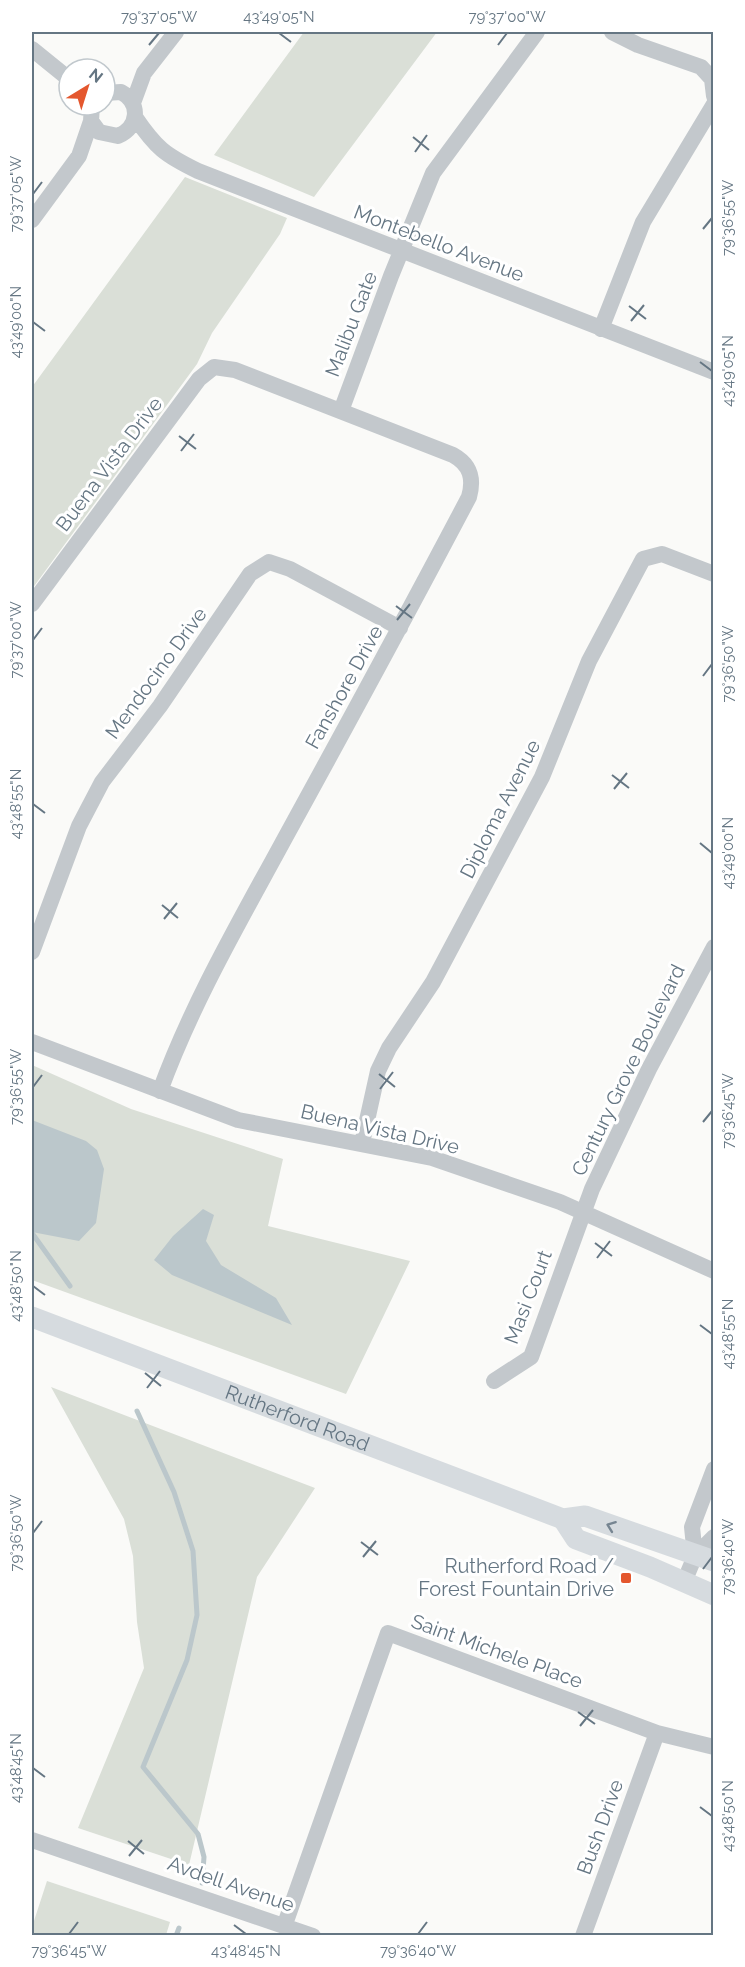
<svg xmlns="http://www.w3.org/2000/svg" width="745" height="1967" viewBox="0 0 745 1967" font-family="Raleway,sans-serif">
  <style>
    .green { fill: #dadfd7 }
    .water { fill: #bbc7cb }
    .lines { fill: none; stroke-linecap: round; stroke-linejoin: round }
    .stream { stroke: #bbc7cb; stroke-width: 5 }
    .minor { stroke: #c3c8cc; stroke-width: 16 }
    .major { stroke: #d6dbdf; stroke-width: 21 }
    .oneway { stroke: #768591 }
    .ticks { fill: none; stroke: #657683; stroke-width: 2 }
    .poi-dot { fill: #e4572e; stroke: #fff; stroke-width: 2 }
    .labels { text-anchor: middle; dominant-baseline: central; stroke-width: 6; stroke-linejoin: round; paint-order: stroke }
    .street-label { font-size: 20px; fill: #657683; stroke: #fff }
    .poi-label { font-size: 20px; fill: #657683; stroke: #fff; text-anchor: end }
    .neatline { fill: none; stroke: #657683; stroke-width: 2 }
    .ticks-label { font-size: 15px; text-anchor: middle; fill: #657683 }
  </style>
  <rect width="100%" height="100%" fill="#fafaf8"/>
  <!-- green -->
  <path class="green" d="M304 32H437L314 197 214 155Z
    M185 177 287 218 280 234 212 333 197 364 32 589V387Z
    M32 1065 131 1109 283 1159 268 1226 410 1261 346 1394 32 1280Z
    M51 1387 315 1488 257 1577 189 1865 78 1828 144 1668 137 1622 133 1556 124 1519Z
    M47 1881 170 1922 166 1935H32V1927Z"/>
  <!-- water -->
  <path class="water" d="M32 1120 86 1141 97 1150 104 1169 96 1223 79 1241 32 1232Z
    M203 1209 214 1215 206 1241 221 1265 276 1298 292 1325 172 1275 154 1260 173 1236Z"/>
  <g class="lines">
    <!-- stream -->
    <path class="stream" d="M32 1233 70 1286
      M137 1411 174 1492 193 1551 197 1615 187 1660 143 1767 198 1834 204 1857 202 1883
      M176 1936 179 1928"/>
    <!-- minor -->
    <path class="minor" d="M612 32 638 45 701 67 712 79 714 96
      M32 49 69 79
      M133 103 144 73 176 32
      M92 105 91 121 99 132 118 136C139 127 141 103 121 92L105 93
      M135 117C156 148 165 155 198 171L714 372
      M32 220 79 156 91 121
      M601 329 643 222 714 104
      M341 411 391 276 433 173 537 32
      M32 604 199 379 214 367 235 370 453 455C471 465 474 479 469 497 409 611 347 725 285 838 240 921 192 1003 160 1091
      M32 952 79 826 102 782 160 706 250 574 269 562 290 569 400 628
      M32 1042 238 1120 432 1158 560 1202 714 1271
      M362 1143 378 1071 389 1048 433 982 542 777 589 661 643 559 662 554 714 574
      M494 1381 531 1357 592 1189 649 1069 714 947
      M695 1556 692 1527 714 1469
      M684 1582 695 1556 714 1537
      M32 1840 313 1936
      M285 1924 388 1633 657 1733 714 1747
      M583 1936 657 1733"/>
    <!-- major -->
    <g class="major">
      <path id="s1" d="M32 1317 563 1519 585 1516 714 1561"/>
      <path d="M563 1519 576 1539 650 1567 714 1595"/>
    </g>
  </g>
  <!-- one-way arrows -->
  <defs><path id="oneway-chevron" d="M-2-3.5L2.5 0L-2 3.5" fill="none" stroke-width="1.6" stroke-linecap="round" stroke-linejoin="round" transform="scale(1.5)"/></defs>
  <use class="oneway" href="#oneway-chevron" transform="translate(611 1526) rotate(-159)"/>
  <!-- ticks -->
  <path class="ticks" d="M279 33 291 42M149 45 159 33M498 45 507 33M413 137 429 150M415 152 427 135M33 194 42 182M703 229 712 218M629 306 646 319M631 321 644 305M33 322 45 331M700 362 712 371M179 436 196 449M181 451 194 434M396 606 412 618M397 620 410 604M33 640 42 628M703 676 712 664M612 775 629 788M614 789 627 773M33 804 45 813M700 843 712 853M162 905 178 918M164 919 177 903M379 1074 395 1087M33 1087 42 1075M380 1089 393 1072M703 1122 712 1111M595 1243 612 1256M597 1258 610 1241M33 1286 45 1295M700 1325 712 1334M145 1373 161 1386M147 1388 160 1371M33 1533 42 1521M361 1542 378 1555M363 1557 376 1541M703 1569 712 1557M578 1712 595 1724M580 1726 593 1710M33 1768 45 1777M700 1807 712 1816M128 1841 144 1854M129 1856 142 1840M234 1925 246 1934M69 1934 78 1922M418 1934 427 1922"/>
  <!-- markers -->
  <rect class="poi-dot" x="620" y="1572" width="12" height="12" rx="3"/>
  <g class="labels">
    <!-- street labels -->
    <g class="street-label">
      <text transform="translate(439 243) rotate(21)">Montebello Avenue</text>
      <text transform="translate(351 324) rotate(-69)">Malibu Gate</text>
      <text transform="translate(109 464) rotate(-53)">Buena Vista Drive</text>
      <text transform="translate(156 673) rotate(-54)">Mendocino Drive</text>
      <text transform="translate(344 687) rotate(-61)">Fanshore Drive</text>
      <text transform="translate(500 809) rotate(-63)">Diploma Avenue</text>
      <text transform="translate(628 1070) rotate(-64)">Century Grove Boulevard</text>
      <text transform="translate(380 1129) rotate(13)">Buena Vista Drive</text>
      <text transform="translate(528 1297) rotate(-69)">Masi Court</text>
      <text stroke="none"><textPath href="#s1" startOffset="284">Rutherford Road</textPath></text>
      <text transform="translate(497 1651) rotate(20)">Saint Michele Place</text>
      <text transform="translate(600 1827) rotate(-70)">Bush Drive</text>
      <text transform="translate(231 1884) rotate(19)">Avdell Avenue</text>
    </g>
    <!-- poi labels -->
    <g class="poi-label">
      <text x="614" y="1566">Rutherford Road /<tspan x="614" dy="23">Forest Fountain Drive</tspan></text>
    </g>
  </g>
  <!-- border -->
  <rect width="745" height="1967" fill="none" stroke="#ffffff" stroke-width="66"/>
  <!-- north arrow -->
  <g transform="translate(87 87) rotate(38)"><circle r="28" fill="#ffffff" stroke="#c1c8cd" stroke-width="1.5"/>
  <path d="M0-4.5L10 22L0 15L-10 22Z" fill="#e4572e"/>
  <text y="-9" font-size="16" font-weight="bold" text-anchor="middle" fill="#657683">N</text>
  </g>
  <rect x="33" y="33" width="679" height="1901" class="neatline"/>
  <g class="ticks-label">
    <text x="159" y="22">79°37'05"W</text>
    <text x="279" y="22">43°49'05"N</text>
    <text x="507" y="22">79°37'00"W</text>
    <text transform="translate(16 194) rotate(-90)" y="5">79°37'05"W</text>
    <text transform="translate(728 218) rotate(-90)" y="5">79°36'55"W</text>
    <text transform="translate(16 322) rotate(-90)" y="5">43°49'00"N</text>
    <text transform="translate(728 371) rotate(-90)" y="5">43°49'05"N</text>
    <text transform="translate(16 640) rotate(-90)" y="5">79°37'00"W</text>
    <text transform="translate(728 664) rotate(-90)" y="5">79°36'50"W</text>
    <text transform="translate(16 804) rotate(-90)" y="5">43°48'55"N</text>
    <text transform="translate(728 853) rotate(-90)" y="5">43°49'00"N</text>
    <text transform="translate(16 1087) rotate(-90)" y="5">79°36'55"W</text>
    <text transform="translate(728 1111) rotate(-90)" y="5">79°36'45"W</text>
    <text transform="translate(16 1286) rotate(-90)" y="5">43°48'50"N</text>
    <text transform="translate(728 1334) rotate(-90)" y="5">43°48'55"N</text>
    <text transform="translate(16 1533) rotate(-90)" y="5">79°36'50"W</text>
    <text transform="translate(728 1557) rotate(-90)" y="5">79°36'40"W</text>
    <text transform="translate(16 1768) rotate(-90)" y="5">43°48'45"N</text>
    <text transform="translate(728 1816) rotate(-90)" y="5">43°48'50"N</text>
    <text x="69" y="1956">79°36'45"W</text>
    <text x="246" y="1956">43°48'45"N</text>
    <text x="418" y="1956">79°36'40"W</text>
  </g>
</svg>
